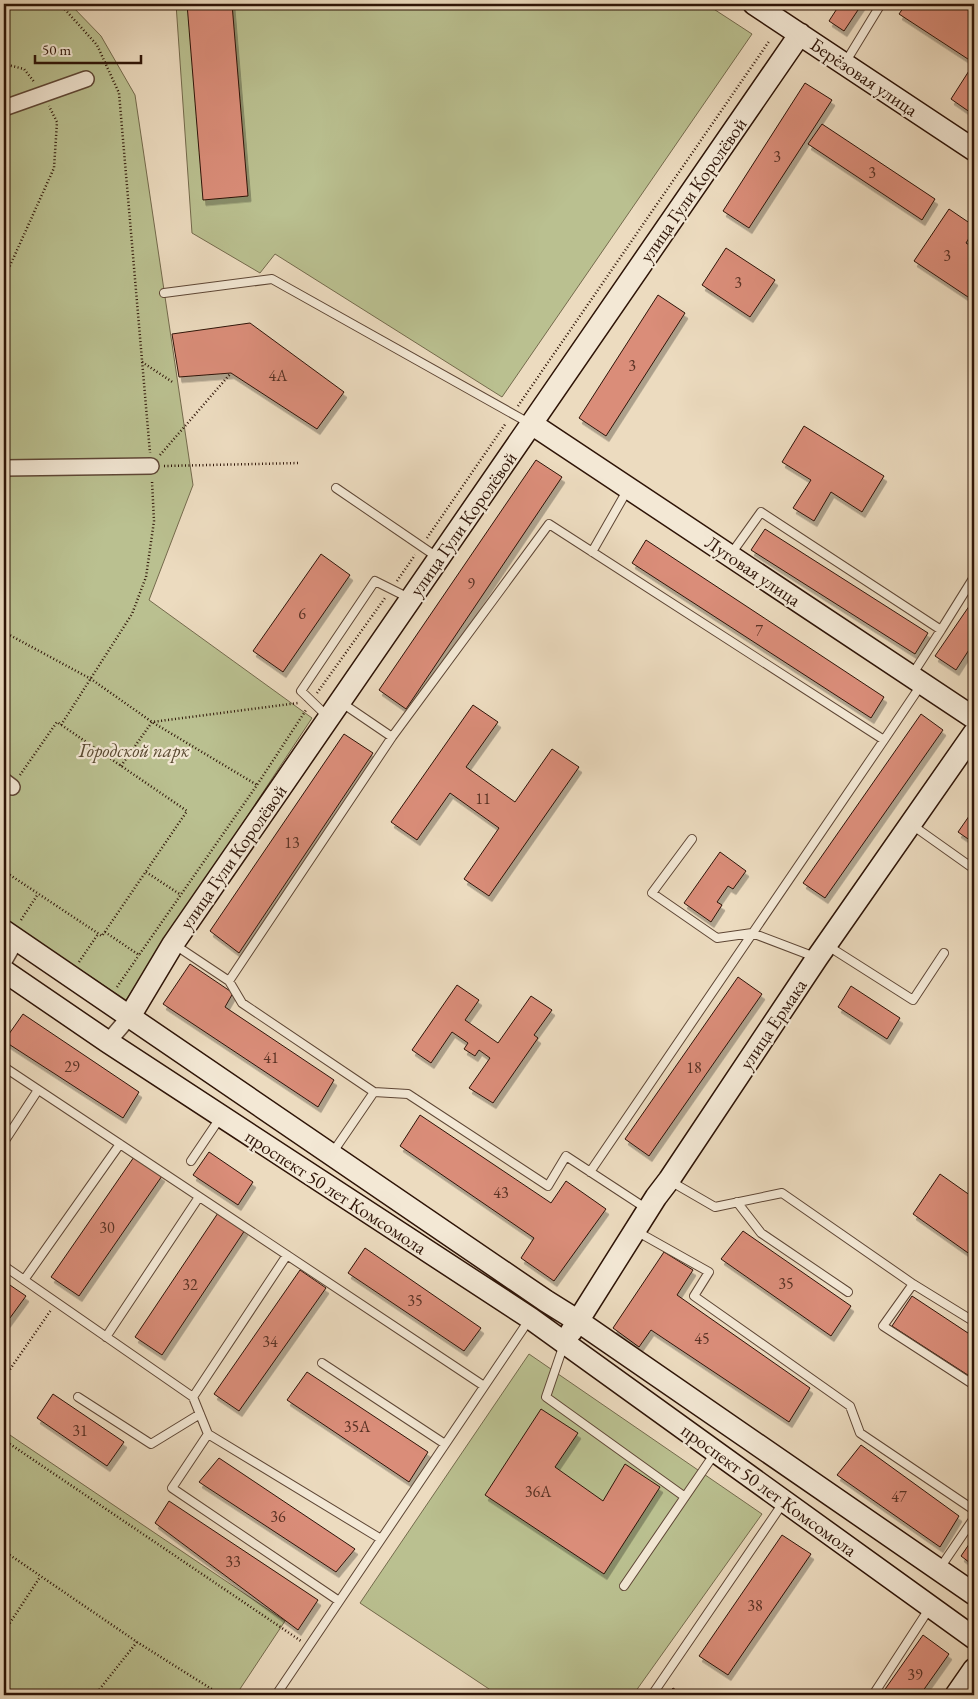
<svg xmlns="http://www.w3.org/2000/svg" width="978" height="1699" viewBox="0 0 978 1699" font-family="'EB Garamond',serif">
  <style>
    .green { fill: #bac090; stroke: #746a4c }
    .building { fill: #da8d79; stroke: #2e1407; filter: url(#shadow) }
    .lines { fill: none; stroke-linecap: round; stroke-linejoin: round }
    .lane-casing { stroke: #5e4635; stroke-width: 10 }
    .street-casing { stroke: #5e4635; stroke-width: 18 }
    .secondary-casing { stroke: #2e1407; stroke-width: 24 }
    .path { stroke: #2e1407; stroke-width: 2.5; stroke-dasharray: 1 2.5; stroke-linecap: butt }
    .lane { stroke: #f3e8d5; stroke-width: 8 }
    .street { stroke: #f3e8d5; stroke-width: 15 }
    .secondary { stroke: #f3e8d5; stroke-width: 21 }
    .labels { text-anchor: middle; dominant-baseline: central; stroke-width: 4.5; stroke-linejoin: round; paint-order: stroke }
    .number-label { font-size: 16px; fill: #593224 }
    .street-label { font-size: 19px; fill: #2e1407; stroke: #f3e8d5 }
    .park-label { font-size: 19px; font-style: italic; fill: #584830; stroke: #f3e8d5 }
  </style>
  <defs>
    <filter id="shadow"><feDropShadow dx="3" dy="5.5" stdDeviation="0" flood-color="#0004"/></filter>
  </defs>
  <rect width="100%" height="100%" fill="#ecdbbf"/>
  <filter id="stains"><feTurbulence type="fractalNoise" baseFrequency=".004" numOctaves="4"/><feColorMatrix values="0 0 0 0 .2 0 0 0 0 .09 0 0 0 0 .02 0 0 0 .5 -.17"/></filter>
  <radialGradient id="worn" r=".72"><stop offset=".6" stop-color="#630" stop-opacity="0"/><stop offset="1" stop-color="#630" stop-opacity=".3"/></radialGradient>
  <!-- green -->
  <path class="green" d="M4 4H70L101 36 135 95 193 485 149 600 312 718 126 1000 4 919Z
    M176 4H706L752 34 502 397 275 254 260 273 192 233Z
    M529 1354 762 1514 633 1695H498L360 1603Z
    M4 1431 285 1621 236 1695H4Z"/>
  <!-- building -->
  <path class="building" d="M187 4H232L248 196 203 200Z
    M840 4H862L844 31 829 21Z
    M906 4H959L974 14V63L899 14Z
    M974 63V115L951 99Z
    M805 83 832 100 749 228 723 211Z
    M822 124 935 199 922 220 808 144Z
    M949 209 974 226V230L966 243 974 248V301L914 261Z
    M726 248 775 280 750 317 702 285Z
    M658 295 685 313 606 436 579 418Z
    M250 323 344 392 317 429 231 373 179 377 172 334Z
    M804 426 884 476 862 512 831 492 814 521 793 508 811 480 782 462Z
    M536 460 562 477 406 709 379 690Z
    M765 529 928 633 915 654 751 550Z
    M646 540 884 697 871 718 632 563Z
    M321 554 350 575 283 672 253 651Z
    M974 599V642L956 670 935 656Z
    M473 705 498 722 466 767 515 802 552 749 579 767 489 896 464 879 499 828 450 793 417 840 391 822Z
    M921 714 943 730 825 898 803 883Z
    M344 734 373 753 239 953 210 931Z
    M974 809V843L958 832Z
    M720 852 746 871 733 889 728 886 717 902 722 905 711 922 684 903Z
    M190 964 233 993 225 1007 334 1080 318 1107 163 1004Z
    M738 977 762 994 649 1156 625 1139Z
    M457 985 479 1000 465 1020 498 1043 531 996 552 1010 534 1035 538 1038 493 1103 469 1088 490 1058 479 1050 475 1056 464 1049 468 1043 452 1032 431 1063 412 1050Z
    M851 986 900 1018 887 1039 838 1007Z
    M23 1014 139 1092 123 1118 4 1041Z
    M420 1115 551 1203 566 1181 606 1209 554 1281 521 1258 534 1238 400 1146Z
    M209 1152 253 1182 238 1205 193 1175Z
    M134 1157 162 1176 79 1296 51 1277Z
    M940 1174 974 1198V1251L971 1255 913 1214Z
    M218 1213 245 1230 162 1355 135 1337Z
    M743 1231 851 1306 831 1336 721 1259Z
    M365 1248 481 1328 464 1351 348 1273Z
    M664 1252 693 1270 677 1295 810 1388 789 1422 651 1330 639 1347 613 1328Z
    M300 1270 326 1288 239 1411 214 1394Z
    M4 1281 26 1296 7 1322 4 1320Z
    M912 1296 974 1337V1379L892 1326Z
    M307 1372 428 1452 409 1482 287 1400Z
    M53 1394 124 1442 107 1466 37 1418Z
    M541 1409 578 1433 555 1467 603 1501 625 1464 660 1487 604 1574 485 1495Z
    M861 1445 959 1516 940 1547 837 1475Z
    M219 1458 355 1549 336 1572 199 1482Z
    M169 1501 318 1600 298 1630 155 1523Z
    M782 1535 811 1554 728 1675 699 1656Z
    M974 1537V1566L961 1556Z
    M923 1635 949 1654 920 1695H881Z
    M673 1688 684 1695H668Z"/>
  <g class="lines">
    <!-- lane casing -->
    <g class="lane-casing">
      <path id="lane" d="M845 63 881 4
        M164 293 272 279 529 423
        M336 488 437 557
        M592 552 628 489
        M731 554 761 512 941 630 974 577
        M912 675 941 630
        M342 703 392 737
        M328 717 301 691 375 581 409 598
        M912 825 974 869
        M692 839 652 893 717 938 752 933 815 957
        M175 945 229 981 392 737 549 524 884 740 921 685
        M828 946 913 1000 944 953
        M229 981 242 1003 374 1092 333 1152
        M4 1067 484 1386
        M374 1092 408 1094 548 1186 566 1156 647 1209
        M4 1142 38 1090
        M191 1161 220 1118
        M590 1172 884 740
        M670 1181 715 1207 782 1193 913 1284
        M737 1202 761 1233 848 1292
        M636 1231 709 1272 694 1296 850 1406 860 1433 974 1510
        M4 1266 193 1397 208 1434 381 1539
        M24 1280 120 1144
        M974 1319 973 1321 913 1284 883 1326 974 1385
        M106 1337 199 1197
        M564 1344 546 1397 685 1497
        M322 1363 445 1444
        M78 1397 151 1444 200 1414
        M193 1397 287 1255
        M208 1434 172 1488 339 1601
        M940 1568 974 1518
        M624 1586 715 1453
        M276 1695 529 1320
        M652 1695 783 1503
        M873 1695 929 1609"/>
    </g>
    <!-- street casing -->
    <g class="street-casing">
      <path id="street" d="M4 108 86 79
        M4 468 151 466
        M4 781 12 787
        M4 961 16 940
        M108 1042 130 1016"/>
    </g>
    <!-- secondary casing -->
    <g class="secondary-casing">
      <path id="secondary" d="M754 4 974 150
        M532 424 974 718
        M4 931 546 1301 578 1321 974 1594
        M4 971 108 1042 530 1318 974 1638
        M130 1016 173 944 800 34
        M571 1332 656 1197 669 1180 817 958 974 733
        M956 1695 974 1669"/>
    </g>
    <!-- path -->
    <path class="path" d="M60 4 97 45 119 93 150 453
      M4 64 24 69 35 83
      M4 279 54 168 57 122 49 106
      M142 362 174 383
      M518 406 770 40
      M160 455 231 373
      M164 466 300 463
      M427 538 506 423
      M397 581 415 555
      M4 632 91 679 152 722 257 785
      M317 693 385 598
      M61 725 132 614 146 577 154 521 152 481
      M121 766 152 722 298 703
      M4 871 102 936 187 811 57 722 20 775
      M146 872 181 895
      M21 920 38 894
      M105 932 139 955 257 785 306 710
      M79 962 98 934
      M117 987 139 955
      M4 1378 51 1310
      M4 1440 301 1641
      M4 1551 137 1642 221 1695
      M4 1632 40 1577
      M4 1687 16 1695
      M95 1695 137 1642"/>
    <!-- lane -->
    <use href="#lane" class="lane"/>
    <!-- street -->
    <use href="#street" class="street"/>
    <!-- secondary -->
    <use href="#secondary" class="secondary"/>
  </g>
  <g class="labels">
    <!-- number labels -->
    <g class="number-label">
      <text x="777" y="156">3</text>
      <text x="872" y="172">3</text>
      <text x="947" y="255">3</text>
      <text x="738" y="282">3</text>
      <text x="632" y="365">3</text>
      <text x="278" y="375">4А</text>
      <text x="471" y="583">9</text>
      <text x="302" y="613">6</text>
      <text x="759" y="630">7</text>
      <text x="483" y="798">11</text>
      <text x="292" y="842">13</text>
      <text x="271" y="1057">41</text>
      <text x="72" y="1066">29</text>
      <text x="694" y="1067">18</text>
      <text x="501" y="1192">43</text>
      <text x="107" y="1227">30</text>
      <text x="786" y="1283">35</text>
      <text x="190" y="1284">32</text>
      <text x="415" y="1300">35</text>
      <text x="702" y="1338">45</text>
      <text x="270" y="1341">34</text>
      <text x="357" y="1426">35А</text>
      <text x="80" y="1430">31</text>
      <text x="538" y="1491">36А</text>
      <text x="899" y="1496">47</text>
      <text x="278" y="1516">36</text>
      <text x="233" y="1561">33</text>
      <text x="755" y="1605">38</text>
      <text x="915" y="1674">39</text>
    </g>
    <!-- street labels -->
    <g class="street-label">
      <text transform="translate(864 77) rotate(34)">Берёзовая улица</text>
      <text transform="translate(693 190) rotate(-55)">улица Гули Королёвой</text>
      <text transform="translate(463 524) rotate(-55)">улица Гули Королёвой</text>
      <text transform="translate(753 571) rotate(34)">Луговая улица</text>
      <text transform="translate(233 857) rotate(-55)">улица Гули Королёвой</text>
      <text transform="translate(773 1024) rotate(-56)">улица Ермака</text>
      <text transform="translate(336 1192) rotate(33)">проспект 50 лет Комсомола</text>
      <text transform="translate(769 1490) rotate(36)">проспект 50 лет Комсомола</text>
    </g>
    <!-- park labels -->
    <g class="park-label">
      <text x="134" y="750">Городской парк</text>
    </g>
  </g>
  <!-- margin -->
  <rect width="978" height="1699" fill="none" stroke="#ecdbbf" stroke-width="20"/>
  <rect x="5" y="5" width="968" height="1689" fill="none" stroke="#2e1407" stroke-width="2.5"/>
  <rect x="10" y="10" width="958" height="1679" fill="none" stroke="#2e1407"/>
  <!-- scale -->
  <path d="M35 55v8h106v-8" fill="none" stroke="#2e1407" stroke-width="2.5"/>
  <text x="42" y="55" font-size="15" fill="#2e1407" stroke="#f3e8d5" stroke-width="4" paint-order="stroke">50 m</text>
  <rect width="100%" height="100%" filter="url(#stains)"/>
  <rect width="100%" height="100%" fill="url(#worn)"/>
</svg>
